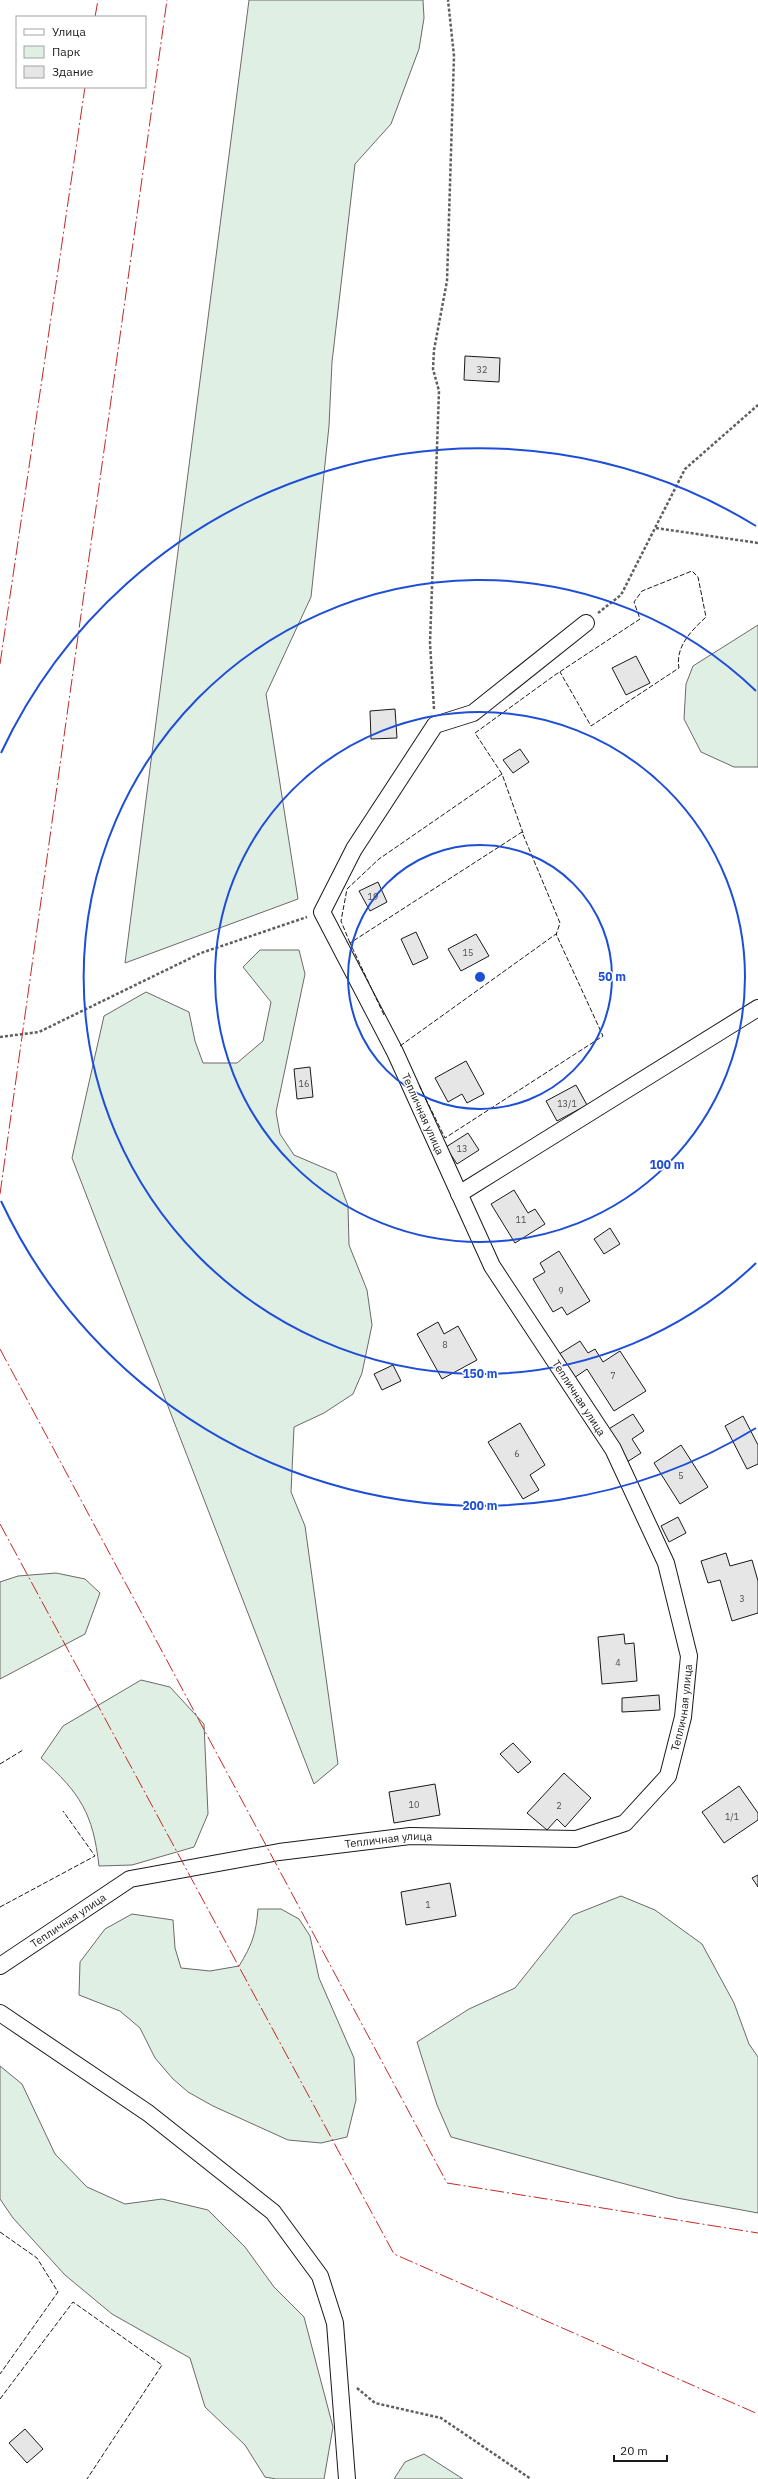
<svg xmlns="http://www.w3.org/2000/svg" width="758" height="2479" viewBox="0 0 758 2479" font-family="'IBM Plex Sans',sans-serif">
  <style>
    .green { fill: #e0efe3; stroke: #6a6a6a }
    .building { fill: #e6e6e6; stroke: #1a1a1a }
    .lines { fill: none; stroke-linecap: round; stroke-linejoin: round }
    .minor-casing { stroke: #1a1a1a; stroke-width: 18 }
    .path { stroke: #5f5f5f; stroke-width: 2.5; stroke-dasharray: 3 2; stroke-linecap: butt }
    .minor { stroke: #fff; stroke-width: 16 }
    .fence { stroke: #1a1a1a; stroke-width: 1; stroke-dasharray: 5 2; stroke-linecap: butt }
    .power { stroke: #c62828; stroke-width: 1; stroke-dasharray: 14 3 2 3; stroke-linecap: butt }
    .ring { fill: none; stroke: #1d4ed8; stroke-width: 2 }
    .labels { text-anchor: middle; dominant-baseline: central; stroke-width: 3; stroke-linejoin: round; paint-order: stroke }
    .number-label { font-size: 9px; fill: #4d4d4d }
    .street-label { font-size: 11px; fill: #1a1a1a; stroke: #fff }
    .centre { fill: #1d4ed8; stroke: #fff; stroke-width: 2 }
    .ring-label { font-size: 12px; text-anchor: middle; font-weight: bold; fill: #1d4ed8; stroke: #fff; stroke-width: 3; stroke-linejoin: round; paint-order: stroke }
  </style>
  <rect width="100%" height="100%" fill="#fff"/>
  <!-- green -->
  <path class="green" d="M249 0H423L424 18 419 49 391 124 355 164 332 362 329 426 311 597 266 694 298 899 125 963Z
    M758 625V767H734L701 752 684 719 686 684 693 666Z
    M260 950H299L305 974 276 1112 280 1134 294 1155 336 1173 348 1206 349 1245 367 1290 372 1325 362 1373 353 1394 324 1413 294 1427 291 1492 305 1526 338 1764 314 1784 72 1158 104 1016 146 992 189 1012 195 1041 203 1063H237L263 1041 271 1002 243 967Z
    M56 1573 85 1579 100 1593 85 1634 0 1679V1582L18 1576Z
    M141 1680 170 1687 204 1724 208 1814 194 1847 132 1865 99 1866C93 1813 80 1793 41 1758L63 1726Z
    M621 1896 655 1910 702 1944 734 2003 749 2044 758 2057V2213L677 2198 451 2137 437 2105 417 2042 469 2009 515 1988 573 1915Z
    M258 1909H281L299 1919 310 1936 319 1978 354 2058 356 2100 347 2137 321 2143 288 2140 213 2106 188 2092 173 2079 155 2058 140 2028 120 2011 79 1995 80 1962 105 1929 132 1914 173 1920 175 1948 181 1968 210 1971 239 1966C252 1945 256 1934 258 1909Z
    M0 2066 22 2084 55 2154 87 2187 125 2204 162 2199 208 2210 245 2247 274 2287 304 2317 333 2427 324 2479H276L265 2477 245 2445 205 2407 190 2358 112 2314 65 2275 13 2218 0 2199Z
    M424 2454 463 2479H394L405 2462Z"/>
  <!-- building -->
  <path class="building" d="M465 356 500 358 499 382 464 380Z
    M636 656 650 683 626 695 612 668Z
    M395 709 397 738 371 739 370 711Z
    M520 749 529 762 513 773 503 760Z
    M378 882 387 902 370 911 359 891Z
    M416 932 428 958 413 965 401 939Z
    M476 934 489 956 461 971 448 949Z
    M466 1061 484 1094 467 1103 462 1094 448 1102 435 1078Z
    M310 1067 313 1097 297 1099 294 1069Z
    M576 1085 587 1105 557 1121 546 1101Z
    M468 1133 479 1150 457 1164 446 1147Z
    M514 1190 528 1213 535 1209 545 1224 515 1243 491 1204Z
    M610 1228 620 1244 604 1254 594 1239Z
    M559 1251 590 1301 567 1315 562 1307 553 1312 533 1279 545 1272 540 1263Z
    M438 1322 444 1334 458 1326 477 1360 442 1379 417 1334Z
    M580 1341 588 1353 595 1349 603 1362 620 1351 646 1391 614 1411 587 1369 571 1380 556 1356Z
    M393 1365 401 1381 382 1390 374 1374Z
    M633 1414 644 1431 632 1439 641 1453 627 1462 607 1430Z
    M743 1416 758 1445V1464L747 1469 725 1426Z
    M520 1423 545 1465 530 1475 539 1490 523 1499 488 1442Z
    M681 1445 708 1487 680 1504 654 1463Z
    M678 1517 686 1533 669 1542 661 1526Z
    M726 1553 730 1566 752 1560 758 1581V1613L732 1621 720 1580 708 1583 701 1561Z
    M624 1634 625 1644 634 1643 637 1681 602 1684 598 1637Z
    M659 1695 660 1710 622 1712V1698Z
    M513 1743 531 1762 518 1773 500 1754Z
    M564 1773 591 1798 565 1827 557 1819 547 1830 527 1813Z
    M435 1784 440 1815 394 1823 389 1792Z
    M739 1786 758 1813V1820L724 1843 702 1812Z
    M758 1875V1887L752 1878Z
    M450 1883 456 1916 406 1925 401 1892Z
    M25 2429 43 2449 27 2463 9 2443Z"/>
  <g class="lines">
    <!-- minor casing -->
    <g class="minor-casing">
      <g id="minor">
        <path d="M459 1194 758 1008"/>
        <path id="s1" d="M0 1966 130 1879 279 1852 410 1836 576 1839 625 1823 668 1776 683 1717 689 1656 666 1563 613 1449 492 1266 395 1052 322 912 354 849 435 725 473 713 586 623"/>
        <path d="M0 2013 148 2113 273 2212 320 2276 335 2323 347 2479"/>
      </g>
    </g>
    <!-- path -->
    <path class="path" d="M656 528 758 543
      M598 613 621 595 685 469 758 405
      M434 709 430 643 439 391 433 369 434 350 447 281 454 56 448 0
      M0 1037 39 1032 201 953 307 917
      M357 2388 375 2403 441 2418 531 2479"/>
    <!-- minor -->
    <use href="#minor" class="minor"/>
    <!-- fence -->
    <path class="fence" d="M502 774 475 733 555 675 640 619 634 602 642 591 692 571 698 577 706 617C691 631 675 647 679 668L591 726 560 672
      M350 943 341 921 347 889 379 859 502 774 523 833
      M384 1015 350 943 522 832 560 923 556 935
      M400 1046 556 934 603 1036 445 1138 418 1083
      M0 1764 23 1750
      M0 1907 95 1856 63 1811
      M0 2232 37 2258 58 2292 0 2374
      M0 2399 73 2302 162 2365 87 2479"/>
    <!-- power -->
    <path class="power" d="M95 17 98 0
      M0 664 85 87
      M0 1194 167 0
      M0 1349 447 2183 758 2233
      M0 1524 394 2254 758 2414"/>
  </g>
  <!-- distance rings -->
  <g class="ring">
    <circle cx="480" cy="977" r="132"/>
    <circle cx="480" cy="977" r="265"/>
    <path d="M756 1263A397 397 0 1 1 756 691"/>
    <path d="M756 1428A529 529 0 0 1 1 1201M1 753A529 529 0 0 1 756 526"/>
  </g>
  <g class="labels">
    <!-- number labels -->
    <g class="number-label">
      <text x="482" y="369">32</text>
      <text x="373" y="896">19</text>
      <text x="468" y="952">15</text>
      <text x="304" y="1083">16</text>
      <text x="567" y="1103">13/1</text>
      <text x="462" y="1148">13</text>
      <text x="521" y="1219">11</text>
      <text x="561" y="1290">9</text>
      <text x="445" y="1344">8</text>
      <text x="613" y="1375">7</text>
      <text x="517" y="1453">6</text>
      <text x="681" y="1475">5</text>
      <text x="742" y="1598">3</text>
      <text x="618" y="1662">4</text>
      <text x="414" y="1804">10</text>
      <text x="559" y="1805">2</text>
      <text x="732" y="1816">1/1</text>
      <text x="428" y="1904">1</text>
    </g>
    <!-- street labels -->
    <g class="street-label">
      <text transform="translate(423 1114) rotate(66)">Тепличная улица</text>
      <text transform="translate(579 1398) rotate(57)">Тепличная улица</text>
      <text stroke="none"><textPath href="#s1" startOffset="791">Тепличная улица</textPath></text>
      <text stroke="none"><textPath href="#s1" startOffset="418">Тепличная улица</textPath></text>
      <text stroke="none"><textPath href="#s1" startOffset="82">Тепличная улица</textPath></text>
    </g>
  </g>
  <circle cx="480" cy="977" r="6" class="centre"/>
  <g class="ring-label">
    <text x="612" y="981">50 m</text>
    <text x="667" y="1169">100 m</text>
    <text x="480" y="1378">150 m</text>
    <text x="480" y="1510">200 m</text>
  </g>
  <!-- legend -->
  <rect x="16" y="16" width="130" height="72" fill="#ffffff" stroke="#a3a3a3"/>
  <rect x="24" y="29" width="20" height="6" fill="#ffffff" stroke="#a3a3a3"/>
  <text x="52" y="36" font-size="12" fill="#1a1a1a">Улица</text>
  <rect x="24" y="46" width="20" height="12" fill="#e0efe3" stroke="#a3a3a3"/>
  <text x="52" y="56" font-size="12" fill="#1a1a1a">Парк</text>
  <rect x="24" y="66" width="20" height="12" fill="#e6e6e6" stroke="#a3a3a3"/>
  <text x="52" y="76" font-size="12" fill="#1a1a1a">Здание</text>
  <!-- scale -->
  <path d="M614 2455v6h53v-6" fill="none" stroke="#1a1a1a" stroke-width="2"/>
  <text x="620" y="2455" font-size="12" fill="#1a1a1a" stroke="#ffffff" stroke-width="3" paint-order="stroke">20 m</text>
</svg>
